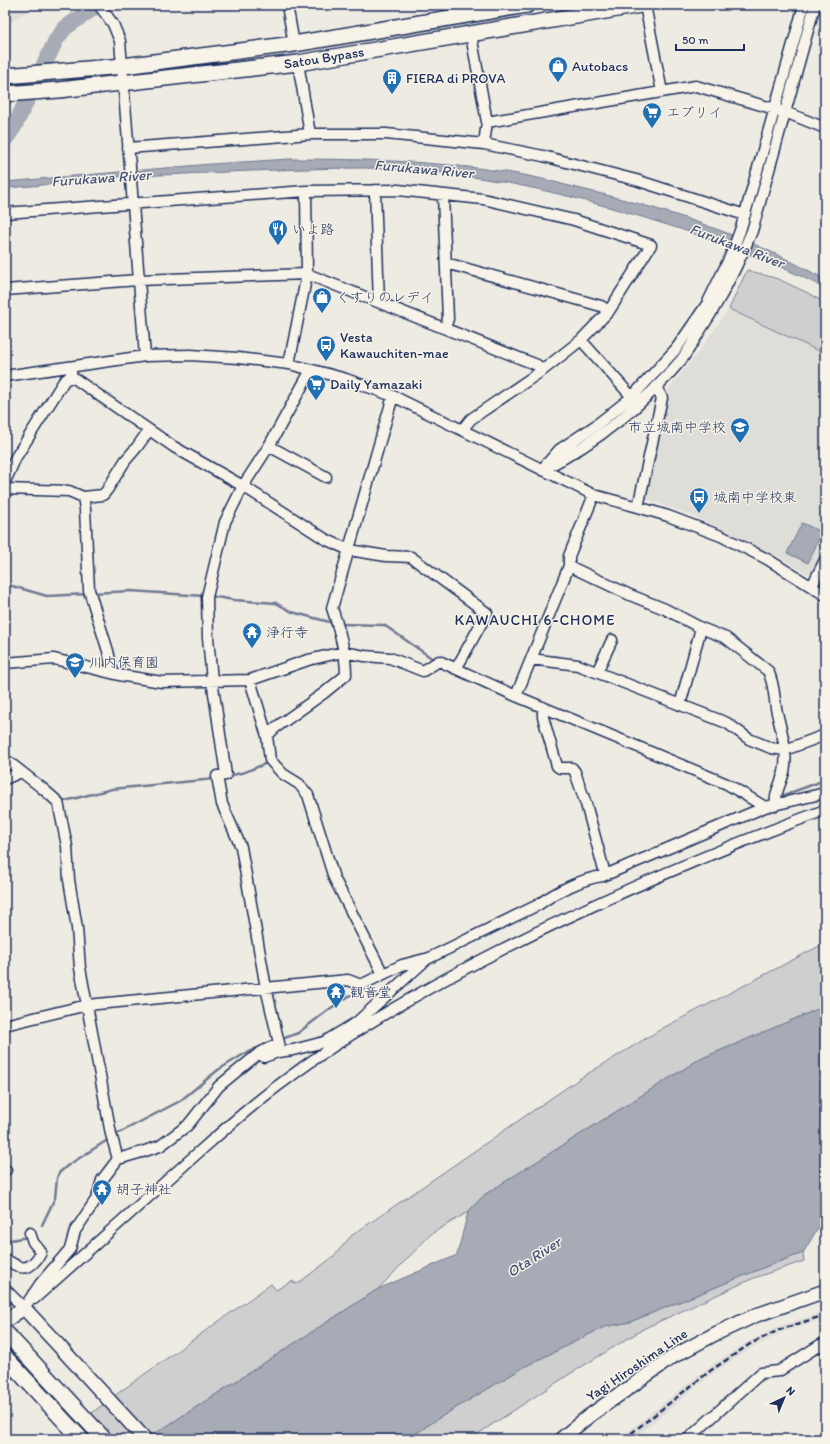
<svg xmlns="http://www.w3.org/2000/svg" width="830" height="1444" viewBox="0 0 830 1444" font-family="Itim,'Klee One',sans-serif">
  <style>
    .built { fill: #deddd8 }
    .green { fill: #cfcfcf; stroke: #757f96 }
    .water { fill: #a6abb5; stroke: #6e7992 }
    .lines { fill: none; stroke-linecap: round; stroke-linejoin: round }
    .stream { stroke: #6e7992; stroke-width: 2.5 }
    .river { stroke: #a6abb5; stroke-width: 16 }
    .minor-casing { stroke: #1b2f5e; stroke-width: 13 }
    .major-casing { stroke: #1b2f5e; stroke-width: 16 }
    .highway-casing { stroke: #1b2f5e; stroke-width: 18 }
    .minor { stroke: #f7f3e8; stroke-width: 10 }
    .major { stroke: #f7f3e8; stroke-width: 13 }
    .highway { stroke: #f7f3e8; stroke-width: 15 }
    .rail { stroke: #1b2f5e; stroke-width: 2.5; stroke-dasharray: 6 3; stroke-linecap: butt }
    .labels { text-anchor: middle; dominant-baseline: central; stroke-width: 3; stroke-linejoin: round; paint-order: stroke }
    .street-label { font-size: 14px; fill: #1b2f5e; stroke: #f7f3e8 }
    .poi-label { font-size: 14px; fill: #1b2f5e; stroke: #f7f3e8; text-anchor: start }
    .water-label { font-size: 15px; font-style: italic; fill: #455478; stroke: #f7f3e8 }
    .neighbourhood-label { font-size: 15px; letter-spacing: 1px; fill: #1b2f5e; stroke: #f7f3e8 }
  </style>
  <rect width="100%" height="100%" fill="#eeebe2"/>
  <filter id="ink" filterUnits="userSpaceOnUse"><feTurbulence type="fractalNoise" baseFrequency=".025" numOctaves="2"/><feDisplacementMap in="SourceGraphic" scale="8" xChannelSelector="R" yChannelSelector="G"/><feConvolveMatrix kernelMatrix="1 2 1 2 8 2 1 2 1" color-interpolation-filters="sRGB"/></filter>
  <g filter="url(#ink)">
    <!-- built -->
    <path class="built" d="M5 5H35L5 27Z
      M729 309 825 354V548L812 573 807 574 779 557 725 530 681 511 642 498 668 390 697 354Z
      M825 1311V1318L781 1333 752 1348 713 1373 633 1439H618L708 1368 748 1342 778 1327Z"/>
    <!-- green -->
    <path class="green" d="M747 270 778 279 808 293 825 303V354L729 309Z
      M825 943V1006L698 1060 484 1195 468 1212 431 1234 378 1289 147 1439H57L121 1391 271 1284 276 1290 292 1281 297 1284 333 1257 351 1236 579 1079 663 1028Z
      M803 1253 804 1261 754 1278 645 1328 565 1377 470 1439H408L439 1418 526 1366 604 1327 630 1322 775 1263Z"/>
    <!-- water -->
    <path class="water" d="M289 159C365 159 442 161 518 174 536 177 555 182 573 187 643 203 712 224 776 254 793 262 809 271 825 279V289C796 272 764 260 732 248 709 239 685 230 661 223 564 192 466 169 363 168 310 168 256 171 203 173 175 175 146 175 118 177 80 180 43 186 5 188V182L211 164Z
      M802 523 822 532 808 563 787 553Z
      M825 1006V1216L803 1253 775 1263 630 1322 604 1327 526 1366 439 1418 408 1439H147L378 1289 457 1255 468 1212 484 1195 698 1060Z"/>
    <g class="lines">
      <!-- stream -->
      <path class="stream" d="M5 584 47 596 87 594
        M92 593 131 591 204 596
        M210 596 234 600 276 603 292 612 333 623
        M341 624 384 625 433 659
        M229 776 245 772 267 763
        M779 797 825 780
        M61 802 112 789 214 779
        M720 820 731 816
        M282 1039 298 1033 331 1008 358 990
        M115 1135 180 1101 218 1070 244 1054 262 1046
        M42 1225 55 1198 57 1178 59 1173 67 1166 109 1139
        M5 1241 28 1237"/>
      <!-- river -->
      <path class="river" d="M5 140 14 127 56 40 65 28 98 5"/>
      <!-- minor casing -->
      <g class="minor-casing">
        <path id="minor" d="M99 5 113 24 120 41 145 356
          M287 5 294 44
          M645 5 662 92
          M471 35 487 122 484 144
          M298 63 310 134
          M487 122 696 86 785 112 825 128
          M128 148 310 134H386L484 144 543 156 636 180 745 215
          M375 190 379 302
          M443 195 448 319 445 328
          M5 213 306 191 398 190 483 199 574 220 651 245 609 311 581 340 543 370 471 419 462 430
          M446 263 601 306 609 311
          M5 290 138 280 307 274 537 365 543 370
          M581 340 632 397
          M289 364 307 274 306 191
          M5 376 145 356 190 355 238 358 289 364 328 374 346 379 393 396 594 495 638 507 668 516 721 536 767 559 825 595
          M71 376 174 447 243 486 325 539 349 550 386 556 411 557 487 613 456 669
          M269 446 326 477
          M544 467 559 450 595 426 632 397 676 349 707 304 730 257 741 228 804 5
          M542 470C595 443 643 406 682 359 688 351 693 342 698 334 720 301 737 267 752 231L815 5
          M5 482 16 457 64 381 71 376V370
          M5 489 69 491 83 497 85 509 89 590 108 651 113 673
          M83 497 103 495 107 490 125 461 137 447 149 430
          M638 507 662 398 656 387
          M569 566 630 595 665 609 701 628 726 638 768 671C774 683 774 695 776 708 780 729 789 750 784 772 781 784 774 793 776 805
          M812 586 825 560
          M531 659 578 665 727 723 749 739 771 748 785 750 825 735
          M5 663 54 659 119 675 162 682 250 680 308 660 343 652 365 656 390 658 423 671 439 661 516 696 727 784 765 807
          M597 672 612 640
          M250 680 267 736 270 760 283 774 299 784 308 795 334 878 383 974
          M516 696 569 566V556L594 495
          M680 705 701 628
          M543 707V717L557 766 560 768H572L575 772 586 804 605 874
          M267 736 275 728 324 693 346 675C346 652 339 629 332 608L393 396
          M5 759 42 788 58 802 67 846 69 880 77 928 80 968 111 1134 118 1159
          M5 779 21 772
          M5 1025 87 1005 348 980 361 985 402 965 425 959
          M264 1057 278 1052 293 1050 324 1042 357 1022 427 959 538 905C554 893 583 878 603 876L765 807 825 793
          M5 1170H6
          M5 1259C15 1265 25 1273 34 1262 37 1259 40 1256 41 1252L33 1242 30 1233
          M5 1289 24 1308
          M34 1299C83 1255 132 1211 182 1167 215 1138 247 1108 283 1082 350 1031 426 988 501 950 606 897 714 851 825 810
          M24 1308 40 1284 70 1249 75 1231 97 1198 102 1180 118 1159 142 1152 160 1146 188 1125 219 1086 258 1054 279 1043 266 988 241 847 222 804 217 776 226 775 212 680 208 638 207 597 225 522 243 486 269 446 311 370
          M688 1439 761 1373 779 1371 820 1345 825 1347"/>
      </g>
      <!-- major casing -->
      <g class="major-casing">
        <path id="major" d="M5 1321 24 1308 145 1439
          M561 1439 589 1416 674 1356 715 1334 754 1316 825 1291"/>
      </g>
      <!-- highway casing -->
      <g class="highway-casing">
        <path id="highway" d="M5 76 123 66 294 44 527 5
          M5 94 59 90 298 63 641 5
          M5 1332 104 1439
          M5 1357 81 1439"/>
      </g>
      <!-- minor -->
      <use href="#minor" class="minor"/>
      <!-- major -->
      <use href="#major" class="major"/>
      <!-- highway -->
      <use href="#highway" class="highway"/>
      <!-- rail -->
      <path class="rail" d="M624 1439 710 1371 750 1344 779 1330 825 1315"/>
    </g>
  </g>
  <!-- icons -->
  <defs>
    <g id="shop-pin" transform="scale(1)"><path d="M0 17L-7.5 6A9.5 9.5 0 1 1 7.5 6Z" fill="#1f6fb2" stroke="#f7f3e8"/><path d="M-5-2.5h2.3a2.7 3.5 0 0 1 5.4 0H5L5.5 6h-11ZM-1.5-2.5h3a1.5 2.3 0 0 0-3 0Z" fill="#fff"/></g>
    <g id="building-pin" transform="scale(1)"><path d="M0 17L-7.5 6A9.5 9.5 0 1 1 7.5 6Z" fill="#1f6fb2" stroke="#f7f3e8"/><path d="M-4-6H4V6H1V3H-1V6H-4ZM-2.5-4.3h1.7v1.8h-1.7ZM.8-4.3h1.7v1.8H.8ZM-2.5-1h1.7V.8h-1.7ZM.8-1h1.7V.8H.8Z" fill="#fff"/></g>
    <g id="supermarket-pin" transform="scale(1)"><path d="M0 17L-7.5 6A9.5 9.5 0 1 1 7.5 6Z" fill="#1f6fb2" stroke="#f7f3e8"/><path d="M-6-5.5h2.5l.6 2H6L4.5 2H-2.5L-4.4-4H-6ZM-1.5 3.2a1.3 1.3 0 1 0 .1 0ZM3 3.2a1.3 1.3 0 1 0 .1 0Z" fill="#fff"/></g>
    <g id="restaurant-pin" transform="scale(1)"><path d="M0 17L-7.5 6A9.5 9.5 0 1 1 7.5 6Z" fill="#1f6fb2" stroke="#f7f3e8"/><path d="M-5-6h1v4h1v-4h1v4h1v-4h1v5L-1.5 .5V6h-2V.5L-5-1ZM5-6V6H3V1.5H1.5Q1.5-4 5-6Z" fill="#fff"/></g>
    <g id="bus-pin" transform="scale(1)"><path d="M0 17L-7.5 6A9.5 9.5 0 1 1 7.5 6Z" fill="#1f6fb2" stroke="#f7f3e8"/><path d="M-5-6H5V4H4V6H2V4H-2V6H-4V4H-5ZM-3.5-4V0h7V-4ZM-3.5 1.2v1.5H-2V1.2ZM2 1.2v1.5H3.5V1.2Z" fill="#fff"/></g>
    <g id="school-pin" transform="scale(1)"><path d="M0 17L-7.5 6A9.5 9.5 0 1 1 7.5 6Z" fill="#1f6fb2" stroke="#f7f3e8"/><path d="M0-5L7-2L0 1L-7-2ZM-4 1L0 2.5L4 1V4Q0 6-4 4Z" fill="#fff"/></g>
    <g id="temple-pin" transform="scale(1)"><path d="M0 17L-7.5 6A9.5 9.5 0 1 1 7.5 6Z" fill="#1f6fb2" stroke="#f7f3e8"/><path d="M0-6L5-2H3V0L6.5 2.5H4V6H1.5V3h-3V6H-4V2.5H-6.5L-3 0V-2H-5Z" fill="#fff"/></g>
  </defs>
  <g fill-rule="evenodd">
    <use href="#shop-pin" x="558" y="66"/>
    <use href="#building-pin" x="392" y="78"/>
    <use href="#supermarket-pin" x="652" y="112"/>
    <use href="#restaurant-pin" x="278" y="229"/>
    <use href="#shop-pin" x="322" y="297"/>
    <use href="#bus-pin" x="326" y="345"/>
    <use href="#supermarket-pin" x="316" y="384"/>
    <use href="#school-pin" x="740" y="427"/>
    <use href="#bus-pin" x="699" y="497"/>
    <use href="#temple-pin" x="252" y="632"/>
    <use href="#school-pin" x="75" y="662"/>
    <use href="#temple-pin" x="336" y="992"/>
    <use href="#temple-pin" x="102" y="1189"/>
  </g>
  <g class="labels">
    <!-- street labels -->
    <g class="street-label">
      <text transform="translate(324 58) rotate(-9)">Satou Bypass</text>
      <text transform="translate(637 1365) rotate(-34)">Yagi Hiroshima Line</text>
    </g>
    <!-- poi labels -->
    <g class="poi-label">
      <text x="572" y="66">Autobacs</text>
      <text x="406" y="78">FIERA di PROVA</text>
      <text x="666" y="112">エブリイ</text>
      <text x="292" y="229">いよ路</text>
      <text x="336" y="297">くすりのレデイ</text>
      <text x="340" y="337">Vesta<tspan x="340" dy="16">Kawauchiten-mae</tspan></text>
      <text x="330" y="384">Daily Yamazaki</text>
      <text x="726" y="427" text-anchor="end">市立城南中学校</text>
      <text x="713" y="497">城南中学校東</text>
      <text x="266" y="632">浄行寺</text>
      <text x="89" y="662">川内保育園</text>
      <text x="350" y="992">観音堂</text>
      <text x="116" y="1189">胡子神社</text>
    </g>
    <!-- water labels -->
    <g class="water-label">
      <text transform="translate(424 169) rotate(5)">Furukawa River</text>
      <text transform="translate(101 178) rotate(-4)">Furukawa River</text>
      <text transform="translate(737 246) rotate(21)">Furukawa River</text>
      <text transform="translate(534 1257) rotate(-33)">Ota River</text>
    </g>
    <!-- neighbourhood labels -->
    <g class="neighbourhood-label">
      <text x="535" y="620">KAWAUCHI 6-CHOME</text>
    </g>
  </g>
  <!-- margin -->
  <rect width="830" height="1444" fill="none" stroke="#f7f3e8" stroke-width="20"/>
  <rect x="10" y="10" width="810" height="1424" fill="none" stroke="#1b2f5e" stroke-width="1.5" filter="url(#ink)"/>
  <!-- north arrow -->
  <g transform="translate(784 1398) rotate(44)" stroke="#f7f3e8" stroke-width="3" paint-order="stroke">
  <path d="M0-3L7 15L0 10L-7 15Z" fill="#1b2f5e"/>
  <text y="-6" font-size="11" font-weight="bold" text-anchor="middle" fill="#1b2f5e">N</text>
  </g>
  <!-- scale -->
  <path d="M676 44v6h68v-6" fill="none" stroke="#1b2f5e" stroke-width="2"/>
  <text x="682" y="44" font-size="12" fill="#1b2f5e" stroke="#f7f3e8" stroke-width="3" paint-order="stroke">50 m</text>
</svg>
